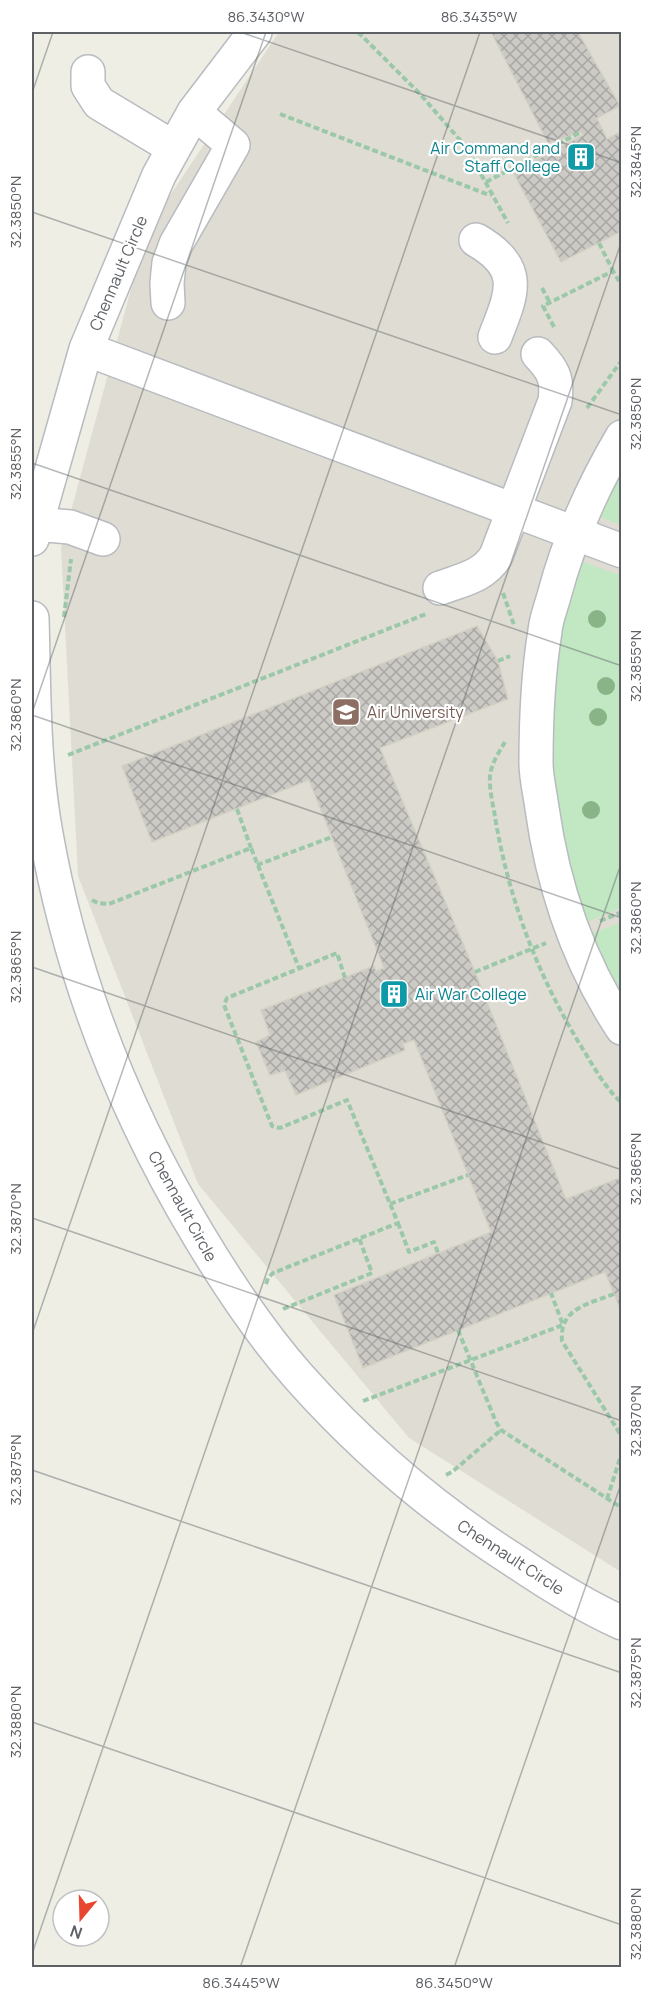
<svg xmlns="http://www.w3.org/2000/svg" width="653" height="1999" viewBox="0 0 653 1999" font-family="Manrope,sans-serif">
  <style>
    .education { fill: #dfddd3 }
    .grass { fill: #c2e7c3 }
    .building { fill: url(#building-cross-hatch); stroke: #d4d0c4; stroke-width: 1.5 }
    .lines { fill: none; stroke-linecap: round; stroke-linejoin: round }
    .minor-casing { stroke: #b8bbbf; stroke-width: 36 }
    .path { stroke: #9bc8a9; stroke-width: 4; stroke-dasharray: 6 3; stroke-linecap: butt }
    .minor { stroke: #fff; stroke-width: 33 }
    .tree { fill: #89b488 }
    .ticks { fill: none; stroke: #5d6166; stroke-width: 1.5; stroke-opacity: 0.45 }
    .labels { text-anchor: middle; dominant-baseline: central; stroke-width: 4.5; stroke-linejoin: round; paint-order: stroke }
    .culture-label { font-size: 16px; fill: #0d838f; stroke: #fff; text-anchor: end }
    .street-label { font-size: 16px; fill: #5d6166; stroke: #fff }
    .education-label { font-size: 16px; fill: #785e54; stroke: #fff; text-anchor: start }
    .neatline { fill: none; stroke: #5d6166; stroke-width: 2 }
    .ticks-label { font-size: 15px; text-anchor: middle; fill: #5d6166 }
  </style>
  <defs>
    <pattern id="building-cross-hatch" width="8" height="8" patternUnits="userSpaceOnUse" patternTransform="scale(1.5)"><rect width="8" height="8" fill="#cccac5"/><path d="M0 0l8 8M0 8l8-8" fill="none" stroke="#a9a7a4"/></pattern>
  </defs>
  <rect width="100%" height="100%" fill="#efeee5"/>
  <!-- education -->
  <path class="education" d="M279 32H621V1572L409 1438 198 1184 78 876 61 548 147 230Z"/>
  <!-- grass -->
  <path class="grass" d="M621 454V525L592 514Z
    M576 562H584L622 576 621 908 580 925 544 746 571 565Z
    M621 922V1012L584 937Z"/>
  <!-- building -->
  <path class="building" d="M491 32H578L620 106 597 118 607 139 622 131V231L561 262 513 172 583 135 581 132 548 143Z
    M477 626 498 661 508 699 380 748 475 972 566 1199 622 1177V1313L605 1272 363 1368 334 1295 491 1232 414 1040 403 1044 405 1050 296 1095 285 1071 270 1075 256 1042 270 1035 261 1010 374 966 376 971 384 968 309 780 152 842 122 766Z"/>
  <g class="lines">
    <!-- minor casing -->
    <g class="minor-casing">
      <path id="minor" d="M88 72V86L99 103 174 148
        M476 240C525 268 512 293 495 337
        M168 303 167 283 169 263 176 244 233 145 194 112
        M86 349 622 551
        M622 437C592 488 569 539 554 596 551 607 546 619 545 631 538 674 536 719 536 763 536 777 540 793 542 808 553 887 578 961 622 1028
        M35 524 70 527 103 539
        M32 539 86 349 159 175 194 112 255 32
        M440 588C461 580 483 577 496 556L555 401C558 378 553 370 538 354
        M32 618C34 690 33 763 46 834 71 976 125 1113 199 1236 229 1286 261 1334 299 1377 362 1448 435 1510 515 1561 549 1584 584 1606 622 1623"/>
    </g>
    <!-- path -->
    <path class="path" d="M358 32 420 94 466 147 508 223
      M280 114 489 195 492 194
      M486 182 581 132
      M599 243 613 271
      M542 288 550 303
      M554 327 543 306 613 271 622 286
      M587 408 622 360
      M503 593 514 625
      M64 617 71 559
      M498 661 510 656
      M505 742C499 752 491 764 490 776 489 789 493 804 495 817 509 901 539 979 584 1051 595 1069 606 1089 622 1103
      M68 755 426 614
      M237 809 251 848
      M257 865 332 837
      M92 900 98 903 109 904 251 848 299 968
      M600 921 622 912
      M475 972 546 943
      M390 1204 468 1175
      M398 1223 409 1252 434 1242 438 1253
      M266 1284 268 1278 273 1273 398 1223 347 1100 280 1128 272 1126 224 1005 227 998 337 953 345 978
      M614 1294C589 1304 559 1308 562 1341L622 1437
      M283 1309 372 1273 359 1238
      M458 1330 496 1422 501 1430 622 1508
      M363 1401 563 1325 551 1293
      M446 1475 452 1472 501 1430
      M607 1499 622 1452"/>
    <!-- minor -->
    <use href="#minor" class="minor"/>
  </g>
  <!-- trees -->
  <g class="tree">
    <circle cx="597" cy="619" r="9"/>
    <circle cx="606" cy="686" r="9"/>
    <circle cx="598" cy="717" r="9"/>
    <circle cx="591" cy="810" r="9"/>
  </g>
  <!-- ticks -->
  <path class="ticks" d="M240 32 622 163M32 93 53 32M32 212 622 415M32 463 622 666M32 713 266 32M32 715 622 918M32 967 622 1170M32 1218 622 1421M32 1334 480 32M32 1470 622 1673M32 1722 622 1925M32 1954 622 240M240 1968 622 861M454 1968 622 1481"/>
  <!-- icons -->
  <defs>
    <g id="building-square" transform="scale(1.5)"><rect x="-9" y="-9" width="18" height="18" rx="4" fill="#0f9aa8" stroke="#fff"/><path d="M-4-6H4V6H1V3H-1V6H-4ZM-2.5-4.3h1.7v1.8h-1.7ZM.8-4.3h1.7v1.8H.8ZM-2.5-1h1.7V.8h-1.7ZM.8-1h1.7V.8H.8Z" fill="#fff"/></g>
    <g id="university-square" transform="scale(1.5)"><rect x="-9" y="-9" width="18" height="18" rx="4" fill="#8d6e63" stroke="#fff"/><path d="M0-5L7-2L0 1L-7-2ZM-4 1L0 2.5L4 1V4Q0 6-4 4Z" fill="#fff"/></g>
  </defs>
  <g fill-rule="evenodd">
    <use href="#building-square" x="581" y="157"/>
    <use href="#university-square" x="346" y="712"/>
    <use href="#building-square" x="394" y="994"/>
  </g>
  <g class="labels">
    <!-- culture labels -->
    <g class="culture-label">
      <text x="560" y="148">Air Command and<tspan x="560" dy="18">Staff College</tspan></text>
      <text x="415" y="994" text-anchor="start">Air War College</text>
    </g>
    <!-- street labels -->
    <g class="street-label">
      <text transform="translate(118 273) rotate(-67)">Chennault Circle</text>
      <text transform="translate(183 1206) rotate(61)">Chennault Circle</text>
      <text transform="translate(511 1557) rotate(33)">Chennault Circle</text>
    </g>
    <!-- education labels -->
    <g class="education-label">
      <text x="367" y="712">Air University</text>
    </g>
  </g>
  <!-- border -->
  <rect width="653" height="1999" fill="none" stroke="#ffffff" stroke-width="66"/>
  <!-- north arrow -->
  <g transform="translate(81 1918) rotate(199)"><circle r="28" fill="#ffffff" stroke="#bec0c2" stroke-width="1.5"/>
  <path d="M0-4.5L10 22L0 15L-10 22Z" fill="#e94632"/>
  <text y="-9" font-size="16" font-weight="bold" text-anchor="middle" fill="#5d6166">N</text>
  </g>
  <rect x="33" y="33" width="587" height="1933" class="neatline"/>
  <g class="ticks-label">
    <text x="266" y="22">86.3430°W</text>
    <text x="479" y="22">86.3435°W</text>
    <text transform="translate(636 162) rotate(-90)" y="5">32.3845°N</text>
    <text transform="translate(16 212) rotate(-90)" y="5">32.3850°N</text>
    <text transform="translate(636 414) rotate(-90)" y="5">32.3850°N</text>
    <text transform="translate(16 464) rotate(-90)" y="5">32.3855°N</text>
    <text transform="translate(636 666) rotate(-90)" y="5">32.3855°N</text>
    <text transform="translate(16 715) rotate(-90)" y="5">32.3860°N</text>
    <text transform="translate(636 918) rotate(-90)" y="5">32.3860°N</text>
    <text transform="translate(16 967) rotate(-90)" y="5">32.3865°N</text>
    <text transform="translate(636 1169) rotate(-90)" y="5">32.3865°N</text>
    <text transform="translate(16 1219) rotate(-90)" y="5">32.3870°N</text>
    <text transform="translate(636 1421) rotate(-90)" y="5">32.3870°N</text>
    <text transform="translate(16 1470) rotate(-90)" y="5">32.3875°N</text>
    <text transform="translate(636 1673) rotate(-90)" y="5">32.3875°N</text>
    <text transform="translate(16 1722) rotate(-90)" y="5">32.3880°N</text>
    <text transform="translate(636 1924) rotate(-90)" y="5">32.3880°N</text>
    <text x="241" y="1988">86.3445°W</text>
    <text x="454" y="1988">86.3450°W</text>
  </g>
</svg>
